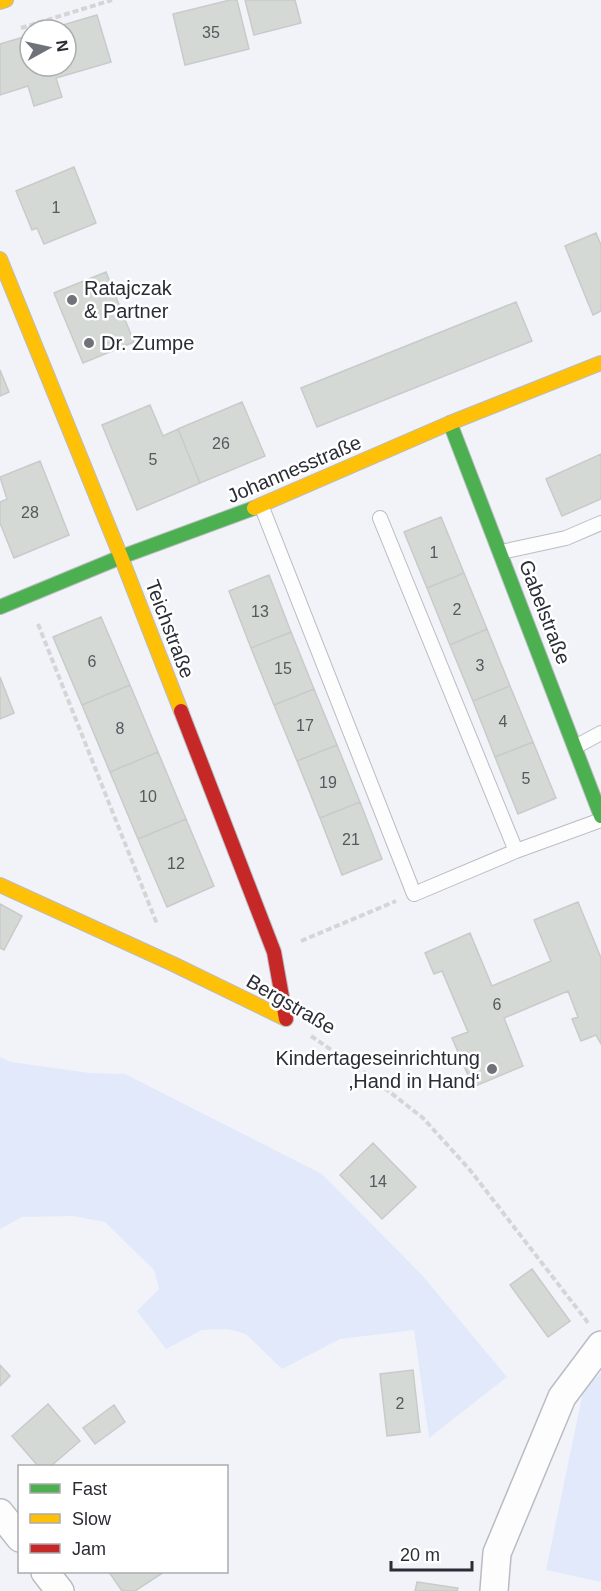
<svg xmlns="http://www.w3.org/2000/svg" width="601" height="1591" viewBox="0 0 601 1591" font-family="Helvetica,sans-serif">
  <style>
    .green { fill: #e2e9fb }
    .building { fill: #d5d9d6; stroke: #c7cbc9; stroke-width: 1.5 }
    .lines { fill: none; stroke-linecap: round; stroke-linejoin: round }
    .lane-casing { stroke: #b9bcc2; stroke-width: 16 }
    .street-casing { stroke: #b9bcc2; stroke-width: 30 }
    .fast-casing { stroke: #b9bcc2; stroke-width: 16 }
    .slow-casing { stroke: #b9bcc2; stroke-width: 16 }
    .jam-casing { stroke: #b9bcc2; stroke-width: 16 }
    .path { stroke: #d5d5d7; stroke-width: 4; stroke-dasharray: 6 3; stroke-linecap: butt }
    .lane { stroke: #fdfdfe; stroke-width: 14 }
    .street { stroke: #fdfdfe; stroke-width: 27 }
    .fast { stroke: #4caf50; stroke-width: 14 }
    .slow { stroke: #ffc107; stroke-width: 14 }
    .jam { stroke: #c62828; stroke-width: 14 }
    .poi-dot { fill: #707279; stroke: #fff; stroke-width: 2 }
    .labels { text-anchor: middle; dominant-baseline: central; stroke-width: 5; stroke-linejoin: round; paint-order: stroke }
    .number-label { font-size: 16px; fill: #55585d }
    .poi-label { font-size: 20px; fill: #2a2d35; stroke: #fff; text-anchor: start }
    .street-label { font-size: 20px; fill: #2a2d35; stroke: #fff }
  </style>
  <rect width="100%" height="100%" fill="#f1f3f8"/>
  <!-- green -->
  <path class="green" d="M0 1057 11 1062 90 1073 125 1074 322 1174 422 1275 507 1377 429 1438 414 1330 340 1339 282 1369 246 1334 228 1329 202 1330 166 1349 137 1311 159 1289 154 1270 105 1222 73 1216 22 1217 0 1229Z
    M601 1373V1582L546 1570 584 1387Z"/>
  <!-- building -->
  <path class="building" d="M230 0H237L249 49 185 65 173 14Z
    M245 0H295L301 23 254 35Z
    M97 15 111 62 56 78 62 97 34 106 28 86 0 95V44L30 35V66H66V30H46Z
    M74 167 96 223 44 244 37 228 32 230 16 191Z
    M596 233 601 245V311L593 315 565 246Z
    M106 272 134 342 83 363 54 293Z
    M516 302 532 341 317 427 301 388Z
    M0 370 9 392 0 396Z
    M242 402 265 456 200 483 178 429Z
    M150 405 163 436 178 429 200 483 137 510 102 425Z
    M601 454V499L562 516 546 479Z
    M40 461 69 535 14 558 0 523V502L7 499 0 477Z
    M441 517 464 573 427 588 404 532Z
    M464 573 487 629 450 645 427 588Z
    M269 575 291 632 251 648 229 591Z
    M101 617 130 685 82 705 53 637Z
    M487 629 510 686 473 701 450 645Z
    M291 632 314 689 274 705 251 648Z
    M0 677 14 713 0 719Z
    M130 685 158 752 110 772 82 705Z
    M510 686 533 742 495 757 473 701Z
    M314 689 337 745 297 761 274 705Z
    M533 742 556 798 518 814 495 757Z
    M337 745 360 802 320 818 297 761Z
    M158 752 186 819 138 839 110 772Z
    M360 802 382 859 342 875 320 818Z
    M186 819 214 886 167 907 138 839Z
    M578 902 601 958V1044L596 1035 581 1041 572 1019 578 1017 568 991 504 1018 523 1066 473 1087 452 1038 468 1032 442 971 434 974 425 953 470 933 492 986 551 961 534 920Z
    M0 904 22 916 4 950 0 948Z
    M373 1143 416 1187 382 1219 340 1175Z
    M532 1269 570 1321 548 1337 510 1285Z
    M0 1365 10 1376 0 1386Z
    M413 1370 420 1432 387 1436 380 1374Z
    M48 1404 80 1441 51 1466H38L12 1436Z
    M114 1405 125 1422 95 1444 83 1428Z
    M109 1572H164L135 1591H122Z
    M417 1582 458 1588 457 1591H415Z"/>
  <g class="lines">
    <!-- lane casing -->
    <g class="lane-casing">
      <path id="lane" d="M261 505 414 894 516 851 601 820
        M380 518 516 851
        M501 552 566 538 601 523
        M575 747 601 733"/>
    </g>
    <!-- street casing -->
    <g class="street-casing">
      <path id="street" d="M0 1513 20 1538
        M45 1572 60 1591
        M494 1591 497 1553 562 1397 601 1345"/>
    </g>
    <!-- fast casing -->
    <g class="fast-casing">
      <path id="fast" d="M450 423 601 816
        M0 607 121 557 254 508"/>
    </g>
    <!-- slow casing -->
    <g class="slow-casing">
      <path id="slow" d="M0 2 6 0
        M0 259 121 557 181 711
        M254 508 450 423 601 363
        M0 885 173 964 286 1019"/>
    </g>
    <!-- jam casing -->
    <g class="jam-casing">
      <path id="jam" d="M181 711 274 952 286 1019"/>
    </g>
    <!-- path -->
    <path class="path" d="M21 28 112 0
      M38 624 157 924
      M301 941 396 901
      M311 1036 368 1075 423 1118 470 1170 589 1324"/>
    <!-- lane -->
    <use href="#lane" class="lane"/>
    <!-- street -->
    <use href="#street" class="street"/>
    <!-- fast -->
    <use href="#fast" class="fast"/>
    <!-- slow -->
    <use href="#slow" class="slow"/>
    <!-- jam -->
    <use href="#jam" class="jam"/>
  </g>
  <!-- markers -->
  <g class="poi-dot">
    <circle cx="72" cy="300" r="6"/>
    <circle cx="89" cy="343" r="6"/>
    <circle cx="492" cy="1069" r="6"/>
  </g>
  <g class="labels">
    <!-- number labels -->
    <g class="number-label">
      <text x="211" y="32">35</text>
      <text x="56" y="207">1</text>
      <text x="221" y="443">26</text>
      <text x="153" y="459">5</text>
      <text x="30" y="512">28</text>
      <text x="434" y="552">1</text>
      <text x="457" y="609">2</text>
      <text x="260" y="611">13</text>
      <text x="92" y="661">6</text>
      <text x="480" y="665">3</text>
      <text x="283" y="668">15</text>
      <text x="503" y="721">4</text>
      <text x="305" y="725">17</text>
      <text x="120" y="728">8</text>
      <text x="526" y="778">5</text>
      <text x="328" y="782">19</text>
      <text x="148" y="796">10</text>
      <text x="351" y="839">21</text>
      <text x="176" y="863">12</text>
      <text x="497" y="1004">6</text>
      <text x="378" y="1181">14</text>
      <text x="400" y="1403">2</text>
    </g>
    <!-- poi labels -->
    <g class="poi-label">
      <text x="84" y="288">Ratajczak<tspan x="84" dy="23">&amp; Partner</tspan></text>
      <text x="101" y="343">Dr. Zumpe</text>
      <text x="480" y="1058" text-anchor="end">Kindertageseinrichtung<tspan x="480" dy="23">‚Hand in Hand‘</tspan></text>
    </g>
    <!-- street labels -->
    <g class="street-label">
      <text transform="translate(294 469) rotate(-23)">Johannesstraße</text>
      <text transform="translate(545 612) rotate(69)">Gabelstraße</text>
      <text transform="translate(170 629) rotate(69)">Teichstraße</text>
      <text transform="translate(291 1004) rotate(30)">Bergstraße</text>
    </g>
  </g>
  <!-- legend -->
  <rect x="18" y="1465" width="210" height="108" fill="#ffffff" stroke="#aaabae" stroke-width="1.5"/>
  <rect x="30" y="1484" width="30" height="9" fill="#4caf50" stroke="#aaabae" stroke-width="1.5"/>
  <text x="72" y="1495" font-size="18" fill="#2a2d35">Fast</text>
  <rect x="30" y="1514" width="30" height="9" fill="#ffc107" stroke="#aaabae" stroke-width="1.5"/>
  <text x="72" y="1525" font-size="18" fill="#2a2d35">Slow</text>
  <rect x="30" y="1544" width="30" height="9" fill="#c62828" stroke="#aaabae" stroke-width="1.5"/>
  <text x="72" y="1555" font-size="18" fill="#2a2d35">Jam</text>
  <!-- north arrow -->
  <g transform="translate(48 48) rotate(82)"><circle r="28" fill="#ffffff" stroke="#aaabae" stroke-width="1.5"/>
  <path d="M0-4.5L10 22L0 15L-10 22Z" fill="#707279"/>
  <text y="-9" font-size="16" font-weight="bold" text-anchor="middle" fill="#2a2d35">N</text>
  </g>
  <!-- scale -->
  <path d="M391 1561v9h81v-9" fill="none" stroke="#2a2d35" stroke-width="3"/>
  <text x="400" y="1561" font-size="18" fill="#2a2d35" stroke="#ffffff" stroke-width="4.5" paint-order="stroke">20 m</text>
</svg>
